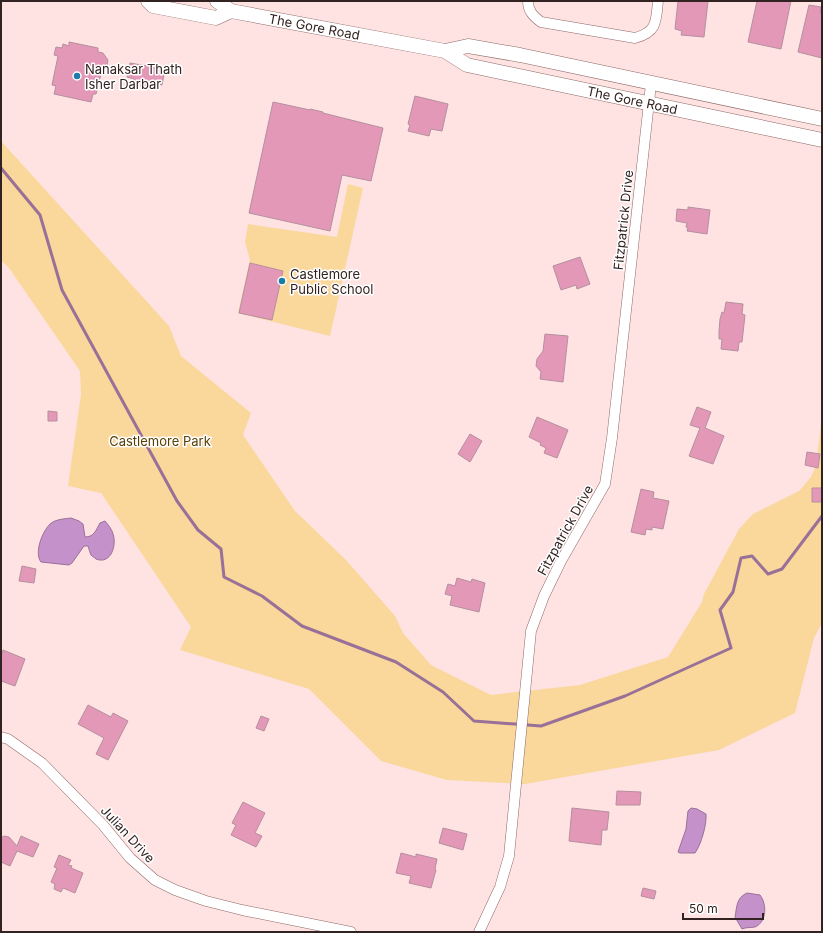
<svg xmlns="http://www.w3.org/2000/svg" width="823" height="933" viewBox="0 0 823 933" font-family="Inter,sans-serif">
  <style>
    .green { fill: #fad79b }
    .water { fill: #c591ca; stroke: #997097 }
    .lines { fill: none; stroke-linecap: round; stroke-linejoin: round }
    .stream { stroke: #997097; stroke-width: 3 }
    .building { fill: #e498b8; stroke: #b58f9e }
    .street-casing { stroke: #8e6866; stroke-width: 11 }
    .secondary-casing { stroke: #8e6866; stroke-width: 15 }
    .street { stroke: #fff; stroke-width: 10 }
    .secondary { stroke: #fff; stroke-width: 14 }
    .poi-dot { fill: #1b7ba8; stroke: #fff; stroke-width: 1.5 }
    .labels { text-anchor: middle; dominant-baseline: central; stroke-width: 3; stroke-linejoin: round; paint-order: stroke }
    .street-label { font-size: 13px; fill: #322221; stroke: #fff }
    .poi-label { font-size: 13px; fill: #322221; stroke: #fff; text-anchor: start }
    .park-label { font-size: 13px; fill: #593f04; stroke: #fff }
  </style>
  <rect width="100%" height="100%" fill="#fee3e2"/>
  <!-- green -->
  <path class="green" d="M1 141 169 326 181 356 251 413 243 435 295 511 346 560 395 616 403 633 431 665 491 695 580 685 668 657 702 602 704 594 739 529 753 514 799 491 811 477 816 466 822 415V623L814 638 795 713 719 750 525 784 447 780 381 761 309 689 180 650 191 627 101 493 68 486 81 394 80 371 9 268 1 260Z
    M348 184 363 188 330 336 238 313 250 260 245 242 248 224 337 237Z"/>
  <!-- water -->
  <path class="water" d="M71 518 79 521 83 524 85 537C94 537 96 530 100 523L105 521C108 525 112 529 113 534 117 545 111 565 96 559 95 558 92 556 91 555 90 553 89 549 88 546H84L72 563 69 565 41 562C34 553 42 532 50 524 56 519 64 519 71 518Z
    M691 808 697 809 706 814C707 824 701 845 695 853H680L678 852 686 829 688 811Z
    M747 893 760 895C767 904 767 922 755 927 750 928 746 927 742 929L735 917C737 907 736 898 747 893Z"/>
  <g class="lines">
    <!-- stream -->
    <path class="stream" d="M1 168 40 215 62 290 177 501 198 530 221 549 224 577 262 596 302 626 396 662 443 692 474 721 541 726 625 696 731 648 720 610 733 592 741 558 752 556 768 574 782 569 822 516"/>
  </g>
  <!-- building -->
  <path class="building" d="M678 1H708L704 37 681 35 682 31 675 29Z
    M757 1H791L781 49 748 42Z
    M809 5 821 7 820 13H822V58L798 52Z
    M69 42 98 48V52L103 53 108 60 107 66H103L96 94H93L91 102 54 94 56 86 52 85 58 56 54 55 56 47 62 48 63 44 69 46Z
    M130 63 165 69 162 85 152 82 150 89 141 87V84L133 82 134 79 127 77Z
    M415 96 448 104 442 131 431 129 429 136 408 131 410 125 408 124Z
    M273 102 310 110V109L323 112V113L383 128 371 181 342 175 330 231 249 213Z
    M688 207 710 210 707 234 687 231 688 228 686 227 687 223 676 221 677 209 688 210Z
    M580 257 590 284 577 289 576 285 561 290 553 266Z
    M250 263 283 271 272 320 239 313Z
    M726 302 743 304 742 314 745 315 742 342H739L738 351 721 349 722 339H719V332L720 319 722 312 724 313Z
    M545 334 568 336 563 382 540 379 541 372 536 366 537 359 543 351Z
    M697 407 711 412 705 428 724 436 713 464 689 456 700 428 690 425Z
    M48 411 57 412V421H48Z
    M537 417 568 430 557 458 544 453 546 448 540 445 541 443 529 437Z
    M470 434 482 441 470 462 458 454Z
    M807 452 820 454 818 468 805 465Z
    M812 488H822V502H812Z
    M641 489 654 492 653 498 669 501 663 529 652 527V530L646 529 645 535 631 532Z
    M22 566 36 569 34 583 19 581Z
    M457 578 471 582 472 579 485 583 479 612 450 605 452 596 445 594 448 584 455 586Z
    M3 650 25 659 15 686 1 681V655Z
    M88 705 111 717 113 713 128 721 108 760 96 754 104 738 78 724Z
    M261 716 269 719 264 731 256 728Z
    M617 791 641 792 640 805H616Z
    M243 802 265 813 255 833 262 836 256 847 231 835 236 825 232 823Z
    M572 808 609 812 607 830H602L601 845 569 841Z
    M443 828 467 834 463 850 439 843Z
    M4 836 9 837 17 846 21 836 39 844 33 857 17 851 10 866 1 862V838Z
    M401 853 416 857V854L437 859 435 869 436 870 431 888 409 883 411 876 396 873Z
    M59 855 71 860 68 865 72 866 71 868 83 873 75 893 63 888 61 892 54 889 55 884 51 882 57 868 54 867Z
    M643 888 656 891 654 899 641 896Z"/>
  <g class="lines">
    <!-- street casing -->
    <g class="street-casing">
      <path id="street" d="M528 1C528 11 533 16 541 22L635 38C657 32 656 22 658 1
        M1 737 8 739 42 763 103 825 130 858 155 880 175 890 206 901 242 910 351 932
        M479 932 500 887 509 856 531 631 544 596 561 561 605 484 612 438 651 84"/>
    </g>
    <!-- secondary casing -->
    <g class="secondary-casing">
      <g id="secondary">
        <path d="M148 1 153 6 216 18 231 11"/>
        <path id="s1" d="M217 1 231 11 445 51 467 65 822 140"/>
        <path d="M445 51 468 46 520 55 822 119"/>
      </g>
    </g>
    <!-- street -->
    <use href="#street" class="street"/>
    <!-- secondary -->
    <use href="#secondary" class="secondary"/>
  </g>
  <!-- markers -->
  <g class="poi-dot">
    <circle cx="77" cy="76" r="4"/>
    <circle cx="282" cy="281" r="4"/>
  </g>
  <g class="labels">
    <!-- street labels -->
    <g class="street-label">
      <text stroke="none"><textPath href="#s1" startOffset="102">The Gore Road</textPath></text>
      <text stroke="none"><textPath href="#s1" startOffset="430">The Gore Road</textPath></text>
      <text transform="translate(623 220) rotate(-84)">Fitzpatrick Drive</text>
      <text transform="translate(565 530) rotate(-61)">Fitzpatrick Drive</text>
      <text transform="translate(128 834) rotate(47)">Julian Drive</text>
    </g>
    <!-- poi labels -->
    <g class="poi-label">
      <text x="85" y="69">Nanaksar Thath<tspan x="85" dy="15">Isher Darbar</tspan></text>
      <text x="290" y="274">Castlemore<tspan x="290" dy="15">Public School</tspan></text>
    </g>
    <!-- park labels -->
    <g class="park-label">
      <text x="160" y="441">Castlemore Park</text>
    </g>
  </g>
  <!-- border -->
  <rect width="823" height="933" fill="none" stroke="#322221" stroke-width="4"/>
  <!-- scale -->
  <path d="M683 913v6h80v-6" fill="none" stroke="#322221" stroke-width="2"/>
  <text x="689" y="913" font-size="12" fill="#322221" stroke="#ffffff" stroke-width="3" paint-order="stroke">50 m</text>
</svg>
